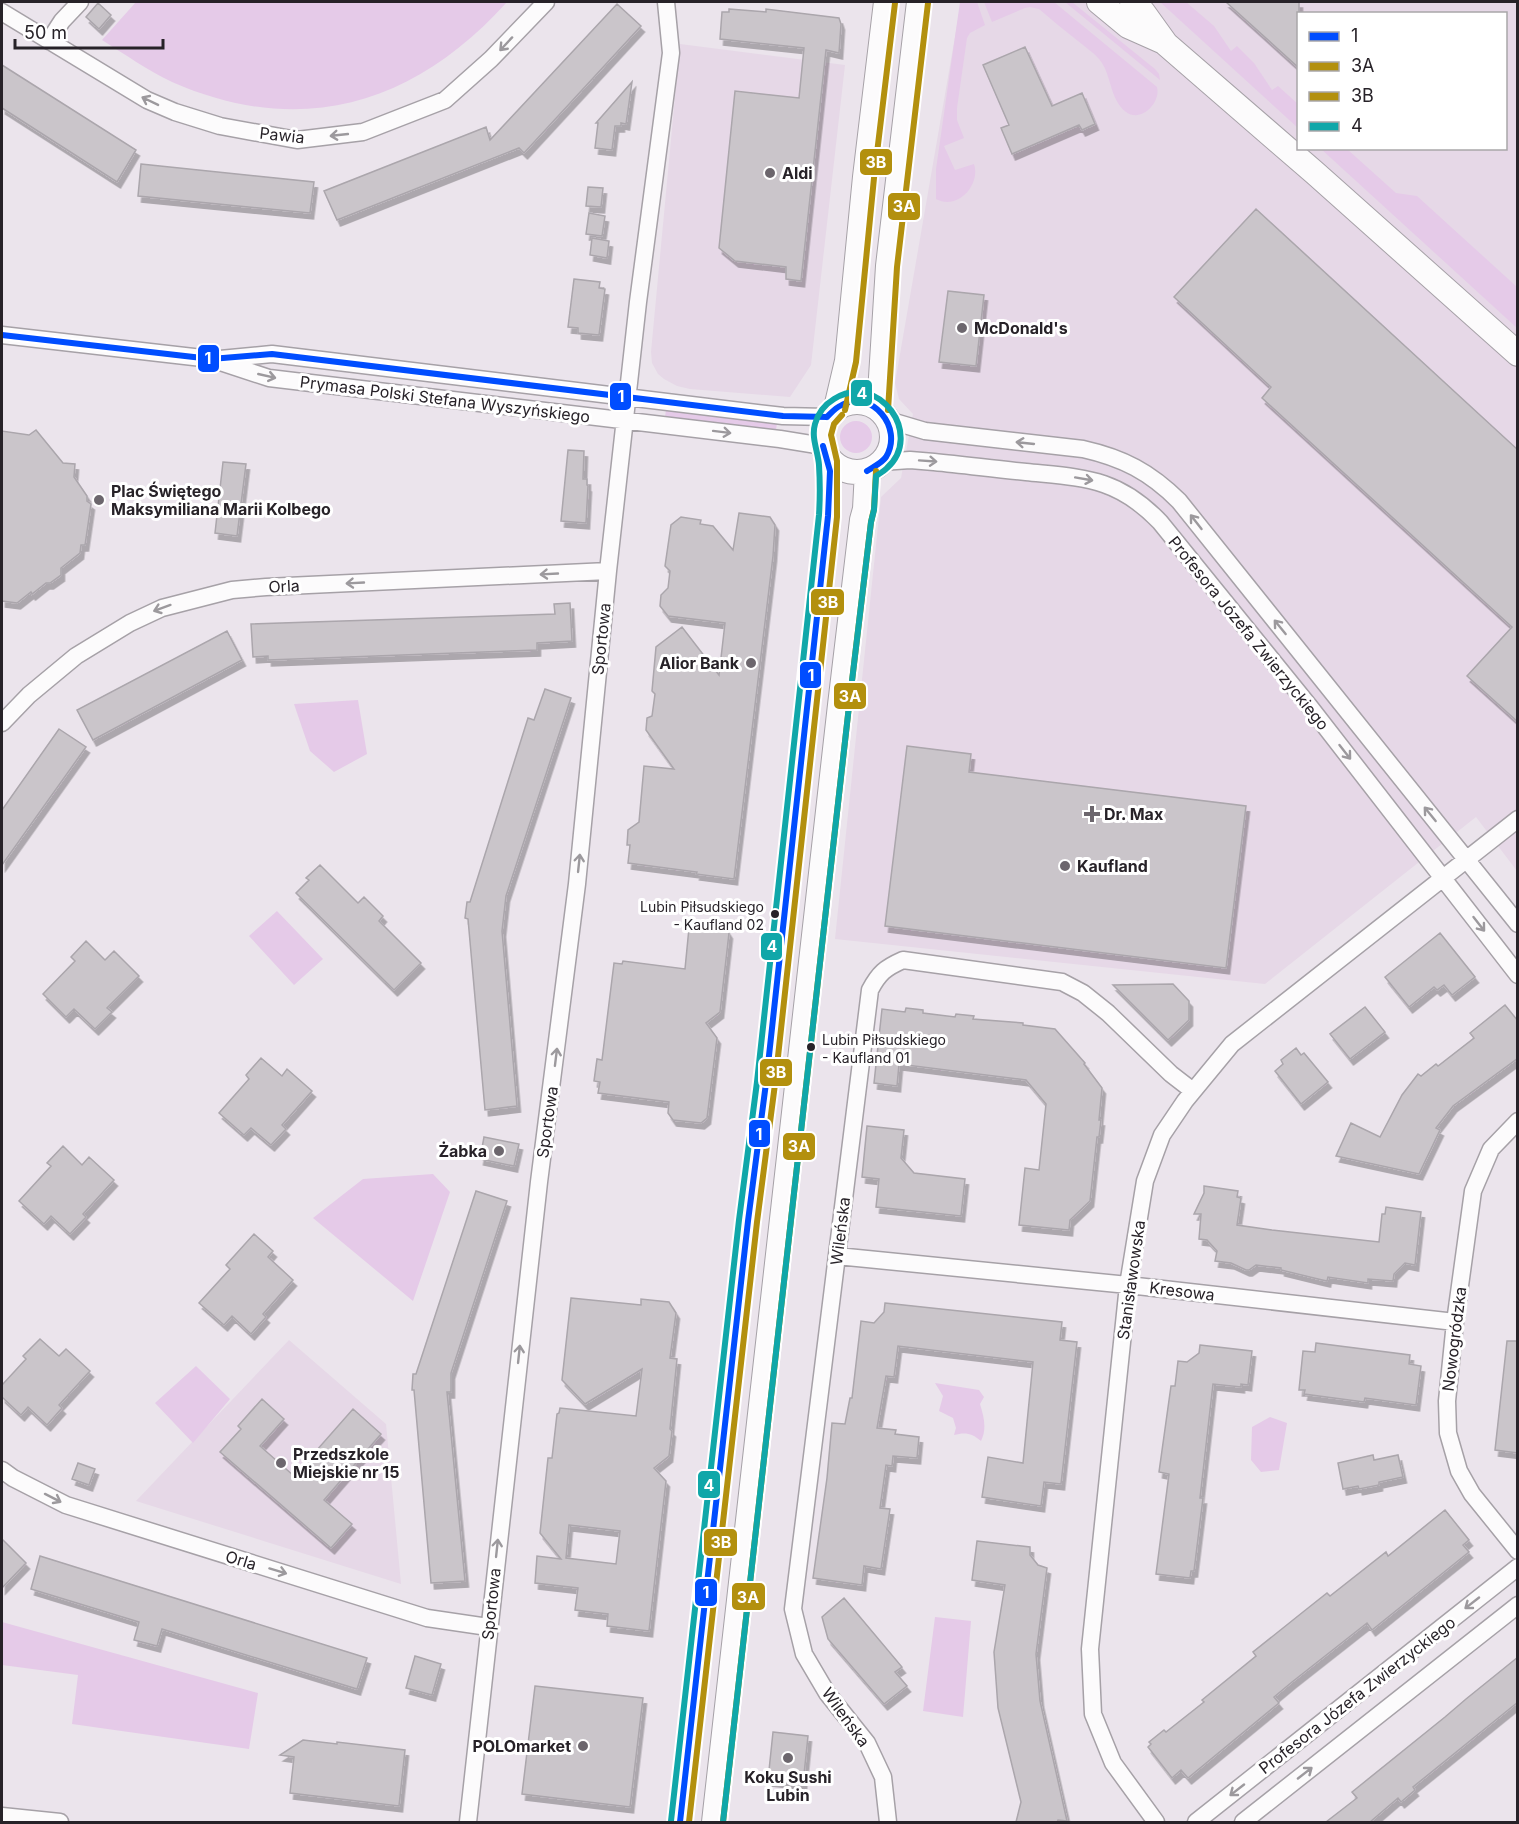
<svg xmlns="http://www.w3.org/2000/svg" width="1519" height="1824" viewBox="0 0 1519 1824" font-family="Inter,sans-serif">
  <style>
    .built { fill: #e6d8e7; fill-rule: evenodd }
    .green { fill: #e5cae8 }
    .building { fill: #cac5ca; stroke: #aba6ac; stroke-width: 1.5; fill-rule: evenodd; filter: url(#shadow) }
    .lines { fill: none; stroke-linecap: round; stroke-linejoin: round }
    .street-casing { stroke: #a6a1a7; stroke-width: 19 }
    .secondary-casing { stroke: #a6a1a7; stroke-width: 26 }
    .street { stroke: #fcfbfc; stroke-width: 16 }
    .secondary { stroke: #fcfbfc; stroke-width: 24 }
    .bus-1-casing { stroke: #fff; stroke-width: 10 }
    .bus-2-casing { stroke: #fff; stroke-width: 10 }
    .bus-3-casing { stroke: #fff; stroke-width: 10 }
    .bus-4-casing { stroke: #fff; stroke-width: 10 }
    .bus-1 { stroke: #004dff; stroke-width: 6 }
    .bus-2 { stroke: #b3900e; stroke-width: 6 }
    .bus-3 { stroke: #b3900e; stroke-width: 6 }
    .bus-4 { stroke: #10a7a9; stroke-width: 6 }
    .oneway { stroke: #9c999d }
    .poi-dot { fill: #6c666d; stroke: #fff; stroke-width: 2 }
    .bus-dot { fill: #272228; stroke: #fff; stroke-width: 2 }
    .labels { text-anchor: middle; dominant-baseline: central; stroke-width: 6; stroke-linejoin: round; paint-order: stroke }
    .bus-label { font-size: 14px; fill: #272228; stroke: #fff; text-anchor: end }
    .street-label { font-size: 16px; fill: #272228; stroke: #fff }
    .poi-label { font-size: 16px; font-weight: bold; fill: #272228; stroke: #fff; text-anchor: start }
    .line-badge { stroke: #fff; stroke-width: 2 }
    .badge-label { font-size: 16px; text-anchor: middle; font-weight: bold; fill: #fff }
  </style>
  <defs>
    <filter id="shadow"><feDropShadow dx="3.5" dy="6" stdDeviation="0" flood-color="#0004"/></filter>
  </defs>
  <rect width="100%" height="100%" fill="#ebe4ec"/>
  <!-- built -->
  <path class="built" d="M961 2H1517V871L1476 817 1265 984 835 939 881 497 901 478 913 414 899 399 895 383ZM1298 14H1506V148H1298Z
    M680 44 845 65 811 365 790 397 690 389 677 386 664 379 658 374 652 363 651 352Z
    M289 1340 386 1424 401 1584 136 1501Z"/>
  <!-- green -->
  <path class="green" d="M136 2H507C415 104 302 139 172 82 150 72 123 53 102 40Z
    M960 2H977L985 25 970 33 967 38 957 108V120L964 138 944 146 955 170 974 164C981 184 958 211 936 199V169Z
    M984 2H1054L1157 87C1161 103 1141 123 1126 112 1109 99 1112 74 1099 59 1093 52 1085 47 1078 41 1065 31 1052 20 1039 9L1030 7 1025 8 992 22Z
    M1065 2H1072L1155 69 1159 74 1160 80Z
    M1160 2H1186L1214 26 1231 51 1237 46 1254 63 1272 90 1278 86 1298 104V128Z
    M1321 149H1347L1396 193 1417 196 1517 287V328Z
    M666 410 777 423 776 430 665 417Z
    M840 437a16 16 0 1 1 32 0a16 16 0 1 1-32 0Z
    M358 700 367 754 334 772 310 751 294 704Z
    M277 911 323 959 294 985 249 936Z
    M433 1174 450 1192 413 1301 313 1218 363 1179Z
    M196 1366 230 1399 193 1443 155 1403Z
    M935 1383 979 1390 984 1397 980 1404C984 1417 987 1429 981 1441 972 1433 965 1432 954 1435L956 1428 953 1418 939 1411 943 1396Z
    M1270 1417 1287 1423 1279 1470 1261 1472 1251 1460 1252 1427Z
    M935 1617 971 1621 963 1717 923 1711Z
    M2 1622 258 1693 249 1749 72 1724 78 1675 2 1665Z"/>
  <!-- building -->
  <path class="building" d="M1226 2H1299V68Z
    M98 3 111 15 99 29 86 17Z
    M617 4 641 26 524 153 519 148 337 220 324 191 486 127 490 140Z
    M729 9 766 12V9L839 18 841 24 839 53 826 50 801 281 786 279V267L735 261 719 248 735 91 799 98 804 48 720 39 722 12H729Z
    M1025 47 1052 106 1082 93 1095 124 1082 130 1079 125 1012 154 1001 128 1009 125 983 65Z
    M2 65 136 150 117 182 2 108Z
    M632 82 626 124 621 123V126H615L612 150 595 148 598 123H596Z
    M141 164 314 182 310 213 138 196Z
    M588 187 603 188 601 207 586 206Z
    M1256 209 1518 450V722L1467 676 1512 627 1262 398 1271 387 1174 297Z
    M589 213 605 216 602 236 586 234Z
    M592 238 609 241 607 258 590 255Z
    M574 279 600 282 599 288 605 289 599 335 578 333V328L568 327Z
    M948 291 984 295 976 366 939 362Z
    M36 430 63 463 75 464 74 477 87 496V501L91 504 85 545H81L80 553 61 568V575L50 583H46L32 594 31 592 17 603 2 601V431L29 435Z
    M568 450 584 451 583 479H587V485L588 486 586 523 561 521Z
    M223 462 246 464 237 536 215 533Z
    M739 513 770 517 775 525 773 556 734 879 696 874 697 872 628 863 630 845H627L628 830 639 822 644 766 674 769 646 730 647 718 652 716 655 694 652 691 656 647 682 627 719 675 725 623 668 616 660 606 661 595 668 588 670 571 665 566 671 525 681 517 701 520 700 524 713 526 733 550Z
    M570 603 572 641 537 643V650L268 660V656L253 657 251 624 555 614 554 604Z
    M227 631 242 660 93 740 77 710Z
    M545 689 571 698 506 896 502 931 517 1106 485 1110 468 919 465 918 467 902H470L528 718 534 720Z
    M59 729 86 747 2 865V810Z
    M907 746 971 754 969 772 1246 806 1226 968 885 926Z
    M320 865 358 903 364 897 383 916 379 921 421 963 394 990 296 893 309 880 306 878Z
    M697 922 724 925 729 933 720 1012 706 1023 717 1038 707 1118 701 1123 673 1120 668 1113 669 1102 598 1093 600 1082 594 1081 597 1059 602 1060 614 963 622 964 623 961 685 969 689 928Z
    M1440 933 1475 977 1452 995 1444 985 1437 990 1434 987 1409 1007 1385 977Z
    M86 941 105 960 114 951 139 976 107 1008 112 1012 95 1029 74 1009 66 1017 43 994 75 961 71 957Z
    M1173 984 1189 1001V1020L1168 1040 1113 985Z
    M1505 1005 1518 1021V1058L1453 1106 1436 1128 1440 1130 1419 1174 1336 1156 1351 1123 1380 1137 1402 1095 1418 1074 1421 1076 1436 1064 1438 1066 1474 1038 1470 1033Z
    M1365 1007 1385 1032 1350 1059 1330 1034Z
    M906 1008 923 1010V1013L955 1017 956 1014 974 1016 973 1019 1023 1023V1025L1055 1029 1085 1063 1084 1064 1102 1088 1099 1120H1101L1099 1137H1097L1090 1201 1070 1220 1069 1230 1019 1225 1025 1168 1039 1170 1046 1104 1026 1080 899 1064 897 1086 874 1083 882 1009 905 1012Z
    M1296 1048 1301 1055 1304 1053 1328 1082 1301 1104 1275 1071 1283 1064 1281 1060Z
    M261 1058 282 1076 287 1069 312 1091 282 1125 286 1129 271 1145 251 1128 244 1135 219 1113 249 1079 246 1075Z
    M867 1126 904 1130 901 1158 914 1173 965 1179 961 1216 876 1207 879 1179 862 1177Z
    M484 1137 519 1144 514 1166 480 1159Z
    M63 1146 82 1165 89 1157 114 1180 83 1214 86 1217 70 1234 51 1216 44 1224 19 1201 51 1166 47 1163Z
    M1204 1186 1238 1191 1237 1197 1241 1198 1237 1225 1272 1230 1379 1242 1382 1214H1385L1386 1207 1421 1212 1415 1265 1405 1263 1394 1274 1393 1281 1368 1279V1283L1328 1277 1327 1281 1318 1279 1281 1270V1268L1256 1265 1249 1270H1246L1231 1263 1215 1261 1217 1251 1207 1240 1199 1239 1201 1214H1194L1204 1193Z
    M476 1191 507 1201 451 1373V1392H447L465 1581 431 1583 414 1390H412L413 1374H416Z
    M254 1234 273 1251 268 1257 293 1280 263 1314 266 1317 251 1334 232 1316 224 1325 199 1303 230 1269 226 1265Z
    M571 1298 641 1305V1299L669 1302 676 1313 670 1358 677 1359 670 1429 672 1431 669 1456 654 1468 666 1481 649 1631 607 1626 608 1614 575 1610 578 1588 535 1583 537 1556 561 1559 540 1533 548 1458H552L557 1414 559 1413 560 1408 636 1416 642 1369 585 1404 562 1380ZM569 1525 620 1531 616 1564 566 1558Z
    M885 1303 1062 1322 1060 1340 1077 1342 1061 1484 1044 1482 1041 1506 982 1497 988 1457 1023 1463 1033 1362 898 1346 894 1377 886 1376 877 1428 896 1430 895 1434 919 1437 917 1458 893 1456 892 1466 886 1465 880 1508 890 1509 881 1569 864 1566 862 1585 813 1578 827 1478 832 1423 845 1424 850 1398H852L861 1321 874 1323 884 1312Z
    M40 1339 59 1356 66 1349 90 1371 59 1405 62 1408 47 1425 28 1407 21 1415 2 1397V1385L26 1359 23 1356Z
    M1507 1341H1518V1453L1495 1450Z
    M1316 1343 1410 1355 1409 1364 1421 1366 1416 1405 1365 1398 1364 1402 1304 1394 1305 1390H1299L1303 1351 1315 1352Z
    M1200 1345 1252 1351 1248 1385 1241 1384V1387L1213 1384 1200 1498H1203L1194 1571H1191L1190 1578 1156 1574 1169 1474 1159 1472 1171 1386H1175L1178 1361 1187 1362 1199 1353Z
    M262 1399 284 1419 260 1446 294 1476 353 1409 381 1434 324 1500 352 1524 331 1548 220 1452 241 1429 238 1426Z
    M1373 1455 1374 1460 1398 1455 1403 1477 1379 1482V1485L1359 1489 1358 1486 1343 1489 1338 1463Z
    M78 1463 95 1469 89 1485 72 1479Z
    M1445 1510 1469 1540 1463 1545 1469 1552 1372 1630 1367 1623 1292 1682 1274 1697 1279 1703 1188 1778 1181 1770 1172 1778 1148 1747 1151 1744 1149 1742 1164 1730 1166 1732 1204 1702 1202 1700 1256 1656 1253 1652 1303 1612 1327 1593 1330 1596 1386 1552 1388 1556Z
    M2 1539 26 1563 2 1588Z
    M977 1541 1030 1547V1555L1038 1565 1047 1568 1036 1654 1040 1701 1067 1821 1058 1820 1057 1822H1016L1021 1802 998 1708 994 1652 1005 1585 972 1580Z
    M40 1556 367 1658 357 1689 162 1629 157 1646 134 1640 139 1622 31 1589Z
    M844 1598 902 1667 895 1672 907 1686 884 1704 828 1639 822 1617Z
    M415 1656 441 1664 432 1695 406 1688Z
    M1518 1657V1702L1413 1787 1415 1790 1401 1802 1398 1798 1370 1822H1326L1357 1798 1352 1792 1445 1717 1466 1699Z
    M535 1686 643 1698 630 1807 522 1794Z
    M773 1732 808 1736 803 1784 768 1780Z
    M303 1740 337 1744V1742L405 1750 399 1806 290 1793 294 1757 280 1755Z"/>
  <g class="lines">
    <!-- street casing -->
    <g class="street-casing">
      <path id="street" d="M2 12 147 100 175 112 220 126 297 140 363 132 445 100 491 59 546 2
        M49 41 62 21 80 2
        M2 335 211 359 269 378 780 439 823 446
        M220 359 272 354 783 416 827 417
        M888 420 925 431 1083 449C1123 458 1150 472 1179 501L1518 924
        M882 462 910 460 934 462C965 465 995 469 1026 472 1083 478 1117 477 1160 522L1310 707 1518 975
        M2 723 29 695 76 656 130 623 162 608 232 590 266 587 608 571
        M1518 1121 1491 1149 1473 1191 1455 1322 1447 1401 1448 1433 1459 1471 1472 1494 1518 1551
        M837 1256 1128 1285 1455 1322
        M2 1470 13 1478 66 1505 427 1618 488 1627
        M2 1816 60 1822
        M468 1822 539 1182 577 884 608 571 638 302 671 53 666 2
        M888 1822 883 1777 867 1743 827 1693 804 1654 793 1609 870 990C879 973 885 968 903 960L1062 982 1083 993 1108 1013 1171 1074 1193 1091
        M1156 1822 1113 1763 1093 1714 1090 1649 1128 1285 1145 1181 1162 1135 1185 1101 1232 1044 1518 819
        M1196 1822 1518 1567
        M1243 1822 1518 1605"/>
    </g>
    <!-- secondary casing -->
    <g class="secondary-casing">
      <path id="secondary" d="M1099 2 1128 26 1164 42
        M1132 2 1143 12 1166 44 1315 173 1518 354
        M822 437a35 35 0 1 1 70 0a35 35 0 1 1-70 0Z
        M836 408 847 361 865 177 886 2
        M879 409 888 266 919 2
        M680 1822 748 1221 766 1083 828 516 829 482 828 456
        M714 1822 840 705 862 520 865 509 867 471"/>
    </g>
    <!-- street -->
    <use href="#street" class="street"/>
    <!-- secondary -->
    <use href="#secondary" class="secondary"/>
    <!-- bus-1 casing -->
    <g class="bus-1-casing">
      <path id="bus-1" d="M2 335 211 359 272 354 783 416 827 417
        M827 417C831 413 836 407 842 405 871 389 904 427 886 457 882 463 873 467 867 471
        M680 1822 748 1221 766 1083 828 516 830 471 823 446"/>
    </g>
    <!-- bus-2 casing -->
    <g class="bus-2-casing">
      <path id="bus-2" d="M888 410 897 267 928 3
        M723 1822 849 706 871 522 874 509 876 471"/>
    </g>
    <!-- bus-3 casing -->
    <g class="bus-3-casing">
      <path id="bus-3" d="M845 410 856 362 874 178 895 3
        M689 1822 757 1222 775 1084 837 517V461L831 435 834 424 842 415"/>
    </g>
    <!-- bus-4 casing -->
    <g class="bus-4-casing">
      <path id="bus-4" d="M671 1821 739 1220 757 1082 819 515C820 499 820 481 819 465 818 451 811 438 815 424 818 413 824 405 834 399 879 371 924 435 887 468 884 471 879 474 876 476L874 510 871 522 849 706 723 1822"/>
    </g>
    <!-- bus-1 -->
    <use href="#bus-1" class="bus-1"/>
    <!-- bus-2 -->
    <use href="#bus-2" class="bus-2"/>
    <!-- bus-3 -->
    <use href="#bus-3" class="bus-3"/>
    <!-- bus-4 -->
    <use href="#bus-4" class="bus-4"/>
  </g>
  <!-- one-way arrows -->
  <defs><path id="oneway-shaft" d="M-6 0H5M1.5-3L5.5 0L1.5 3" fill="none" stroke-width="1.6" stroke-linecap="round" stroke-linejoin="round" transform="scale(1.5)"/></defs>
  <g class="oneway">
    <use href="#oneway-shaft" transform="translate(506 44) rotate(133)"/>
    <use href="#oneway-shaft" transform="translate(150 101) rotate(-154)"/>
    <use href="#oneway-shaft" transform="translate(339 135) rotate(174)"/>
    <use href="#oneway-shaft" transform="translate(267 376) rotate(13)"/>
    <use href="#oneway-shaft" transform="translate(722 432) rotate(7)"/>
    <use href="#oneway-shaft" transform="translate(1025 443) rotate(-174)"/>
    <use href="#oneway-shaft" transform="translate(928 461) rotate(4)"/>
    <use href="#oneway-shaft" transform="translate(1084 479) rotate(10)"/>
    <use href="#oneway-shaft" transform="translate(1196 522) rotate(-128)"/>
    <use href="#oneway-shaft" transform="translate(549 574) rotate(177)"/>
    <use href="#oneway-shaft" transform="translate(355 583) rotate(177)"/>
    <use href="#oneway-shaft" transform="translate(162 608) rotate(160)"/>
    <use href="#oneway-shaft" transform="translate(1280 627) rotate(-129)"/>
    <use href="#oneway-shaft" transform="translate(1345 752) rotate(52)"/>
    <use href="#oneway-shaft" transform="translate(1430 814) rotate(-129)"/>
    <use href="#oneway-shaft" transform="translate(579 863) rotate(-84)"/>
    <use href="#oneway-shaft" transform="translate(1479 924) rotate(52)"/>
    <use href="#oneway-shaft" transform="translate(556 1057) rotate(-83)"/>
    <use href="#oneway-shaft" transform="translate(519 1354) rotate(-84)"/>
    <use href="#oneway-shaft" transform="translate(53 1498) rotate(27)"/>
    <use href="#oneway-shaft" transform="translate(497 1548) rotate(-84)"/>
    <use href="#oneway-shaft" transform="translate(278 1571) rotate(17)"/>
    <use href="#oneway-shaft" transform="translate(1472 1603) rotate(142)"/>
    <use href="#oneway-shaft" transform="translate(1305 1773) rotate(-38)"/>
    <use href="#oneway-shaft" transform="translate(1237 1790) rotate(142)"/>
  </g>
  <!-- markers -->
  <g class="poi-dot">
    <circle cx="770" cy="173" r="6"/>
    <circle cx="962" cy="328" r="6"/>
    <circle cx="99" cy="500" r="6"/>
    <circle cx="751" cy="663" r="6"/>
    <path d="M1089 805h6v6h6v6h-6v6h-6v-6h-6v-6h6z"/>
    <circle cx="1065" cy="866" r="6"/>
    <circle cx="499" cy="1151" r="6"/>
    <circle cx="281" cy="1463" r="6"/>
    <circle cx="583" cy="1746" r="6"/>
    <circle cx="788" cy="1758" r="6"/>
  </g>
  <g class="bus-dot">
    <circle cx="775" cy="914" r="5"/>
    <circle cx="811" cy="1047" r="5"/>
  </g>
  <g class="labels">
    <!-- bus labels -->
    <g class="bus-label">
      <text x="764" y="906">Lubin Piłsudskiego<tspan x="764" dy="18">- Kaufland 02</tspan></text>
      <text x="822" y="1039" text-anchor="start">Lubin Piłsudskiego<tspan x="822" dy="18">- Kaufland 01</tspan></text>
    </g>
    <!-- street labels -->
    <g class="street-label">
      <text transform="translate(282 135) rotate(6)">Pawia</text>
      <text transform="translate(445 399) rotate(7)">Prymasa Polski Stefana Wyszyńskiego</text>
      <text transform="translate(284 586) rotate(-3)">Orla</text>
      <text transform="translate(1249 633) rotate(51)">Profesora Józefa Zwierzyckiego</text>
      <text transform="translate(601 639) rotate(-84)">Sportowa</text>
      <text transform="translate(547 1122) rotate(-82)">Sportowa</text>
      <text transform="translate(840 1231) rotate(-83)">Wileńska</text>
      <text transform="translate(1131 1280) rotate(-82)">Stanisławowska</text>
      <text transform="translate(1182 1291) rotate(7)">Kresowa</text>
      <text transform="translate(1454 1339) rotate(-83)">Nowogródzka</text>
      <text transform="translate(241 1560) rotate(17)">Orla</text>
      <text transform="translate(491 1604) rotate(-84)">Sportowa</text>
      <text transform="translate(1357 1695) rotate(-38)">Profesora Józefa Zwierzyckiego</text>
      <text transform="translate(846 1717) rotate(54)">Wileńska</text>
    </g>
    <!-- poi labels -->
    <g class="poi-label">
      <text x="782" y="173">Aldi</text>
      <text x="974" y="328">McDonald's</text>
      <text x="111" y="491">Plac Świętego<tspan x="111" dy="18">Maksymiliana Marii Kolbego</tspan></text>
      <text x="739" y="663" text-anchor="end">Alior Bank</text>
      <text x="1104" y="814">Dr. Max</text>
      <text x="1077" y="866">Kaufland</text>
      <text x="487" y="1151" text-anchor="end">Żabka</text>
      <text x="293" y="1454">Przedszkole<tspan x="293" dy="18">Miejskie nr 15</tspan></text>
      <text x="571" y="1746" text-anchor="end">POLOmarket</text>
      <text x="788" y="1777" text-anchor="middle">Koku Sushi<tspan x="788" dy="18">Lubin</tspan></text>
    </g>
  </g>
  <g class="line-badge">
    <rect x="859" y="148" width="34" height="28" rx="6" fill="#b3900e"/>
    <rect x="887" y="192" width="34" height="29" rx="6" fill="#b3900e"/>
    <rect x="197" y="344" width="23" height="29" rx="6" fill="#004dff"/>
    <rect x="850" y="379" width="23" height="28" rx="6" fill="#10a7a9"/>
    <rect x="609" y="382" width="23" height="29" rx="6" fill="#004dff"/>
    <rect x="810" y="588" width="35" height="28" rx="6" fill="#b3900e"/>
    <rect x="799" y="661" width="23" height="28" rx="6" fill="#004dff"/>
    <rect x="833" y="682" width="34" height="28" rx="6" fill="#b3900e"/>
    <rect x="760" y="932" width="23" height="29" rx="6" fill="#10a7a9"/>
    <rect x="759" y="1058" width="34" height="29" rx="6" fill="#b3900e"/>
    <rect x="748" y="1119" width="23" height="29" rx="6" fill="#004dff"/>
    <rect x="782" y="1132" width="34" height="29" rx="6" fill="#b3900e"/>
    <rect x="697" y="1470" width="24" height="29" rx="6" fill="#10a7a9"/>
    <rect x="703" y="1528" width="35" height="29" rx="6" fill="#b3900e"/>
    <rect x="694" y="1578" width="24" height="29" rx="6" fill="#004dff"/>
    <rect x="731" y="1582" width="35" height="29" rx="6" fill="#b3900e"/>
  </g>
  <g class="badge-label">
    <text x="876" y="168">3B</text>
    <text x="904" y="212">3A</text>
    <text x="208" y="364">1</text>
    <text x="862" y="399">4</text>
    <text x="621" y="402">1</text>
    <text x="828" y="608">3B</text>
    <text x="811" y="681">1</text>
    <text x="850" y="702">3A</text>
    <text x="772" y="952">4</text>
    <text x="776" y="1078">3B</text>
    <text x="759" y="1140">1</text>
    <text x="799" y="1152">3A</text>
    <text x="709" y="1491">4</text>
    <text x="721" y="1548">3B</text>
    <text x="706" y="1598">1</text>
    <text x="748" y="1603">3A</text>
  </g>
  <!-- border -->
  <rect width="1519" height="1824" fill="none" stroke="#272228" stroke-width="6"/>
  <!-- legend -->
  <rect x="1297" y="12" width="210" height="138" fill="#ffffff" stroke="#a9a7a9" stroke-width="1.5"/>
  <rect x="1309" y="32" width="30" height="9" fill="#004dff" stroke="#a9a7a9" stroke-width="1.5"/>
  <text x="1351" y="42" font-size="18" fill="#272228">1</text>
  <rect x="1309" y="62" width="30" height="9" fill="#b3900e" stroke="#a9a7a9" stroke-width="1.5"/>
  <text x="1351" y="72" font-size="18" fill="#272228">3A</text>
  <rect x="1309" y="92" width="30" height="9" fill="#b3900e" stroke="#a9a7a9" stroke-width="1.5"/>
  <text x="1351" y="102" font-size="18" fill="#272228">3B</text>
  <rect x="1309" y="122" width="30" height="9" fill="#10a7a9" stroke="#a9a7a9" stroke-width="1.5"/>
  <text x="1351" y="132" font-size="18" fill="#272228">4</text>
  <!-- scale -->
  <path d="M15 39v9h148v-9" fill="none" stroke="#272228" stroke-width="3"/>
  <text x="24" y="39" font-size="18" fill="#272228" stroke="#ffffff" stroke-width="4.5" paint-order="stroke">50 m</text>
</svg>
